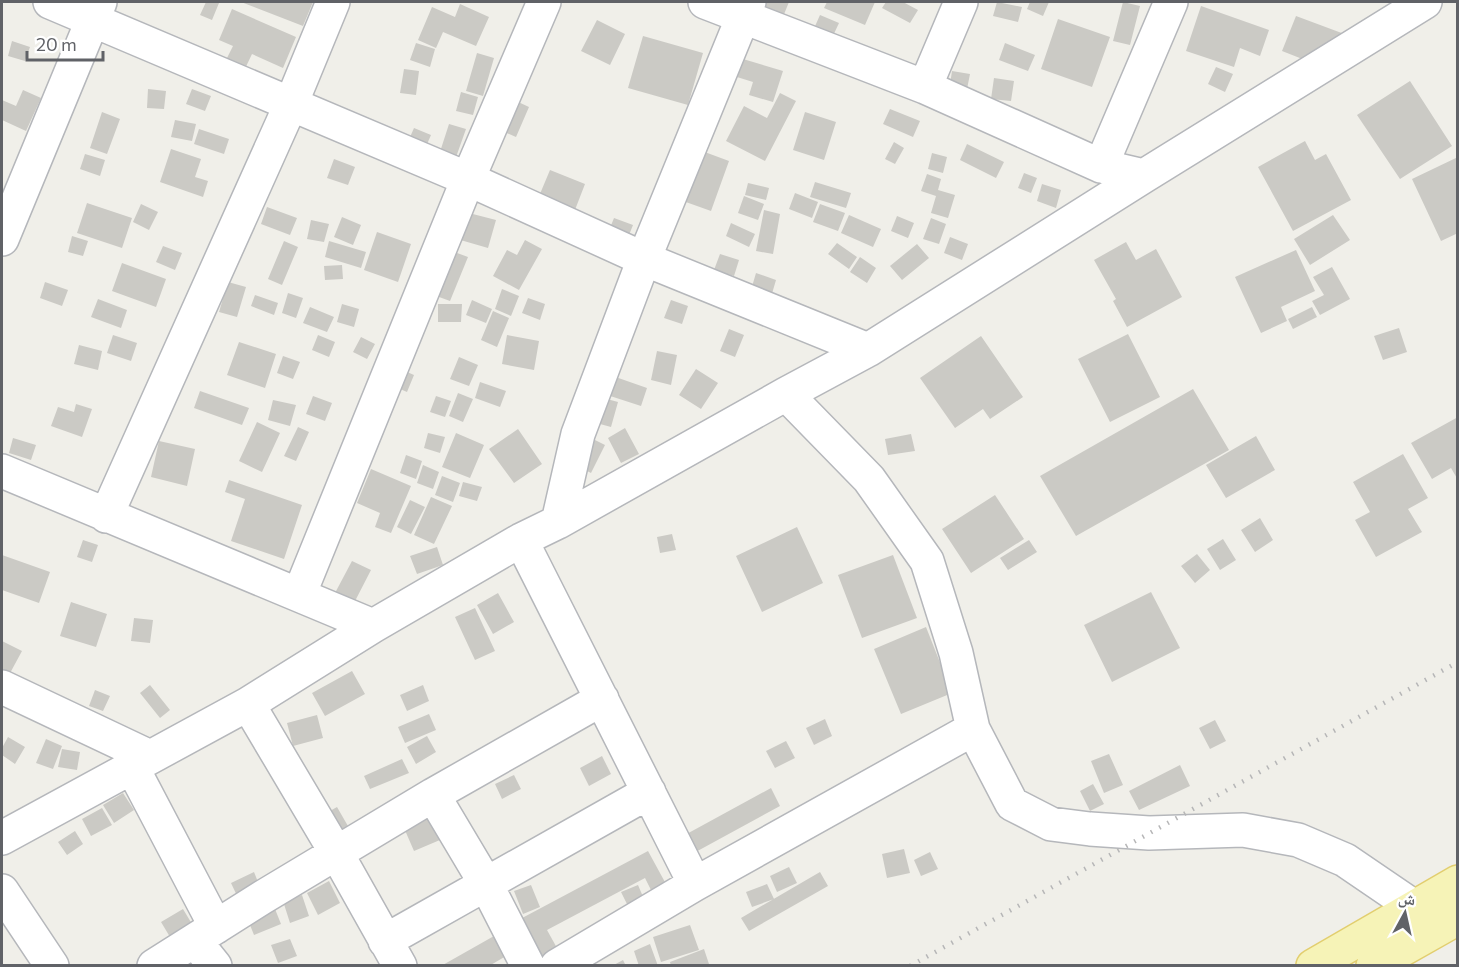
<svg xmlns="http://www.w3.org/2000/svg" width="1459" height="967" viewBox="0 0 1459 967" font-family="Commissioner,'Noto Naskh Arabic',sans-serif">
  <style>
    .building { fill: #cbcac5 }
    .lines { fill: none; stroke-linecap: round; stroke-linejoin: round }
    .minor-casing { stroke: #b5b7bb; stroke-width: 36 }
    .major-casing { stroke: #e2ce6f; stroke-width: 36 }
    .minor { stroke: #fff; stroke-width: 33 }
    .major { stroke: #f6f3b7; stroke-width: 33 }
    .rail { stroke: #b6b6b7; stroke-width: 4.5; stroke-dasharray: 1.5 8; stroke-linecap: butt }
  </style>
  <rect width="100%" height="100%" fill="#f0efe9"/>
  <!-- building -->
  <path class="building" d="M206 2H215L219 3 212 20 200 15Z
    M241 2H313L303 26Z
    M766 2H789L780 24 760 16Z
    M827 2H875L865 25 824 8Z
    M886 2H903L918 10 910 23 882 8Z
    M997 2 1022 7 1018 22 993 16Z
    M1030 2H1049L1043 16 1027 9Z
    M1123 2 1140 6 1130 45 1113 41Z
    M460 4 489 17 476 46 443 32 436 48 418 40 432 7 455 17Z
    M1201 6 1269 30 1260 56 1240 48 1234 67 1186 51Z
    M232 9 296 37 283 68 252 54 242 75 223 66 233 46 219 40Z
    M820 15 839 23 831 40 812 33Z
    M1296 16 1347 35 1333 71 1282 51Z
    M1058 19 1110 37 1092 87 1041 69Z
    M597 20 625 34 610 65 581 51Z
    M643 36 703 53 688 105 628 88Z
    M12 41 30 47 25 61 8 56Z
    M416 43 435 49 430 67 410 60Z
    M1005 43 1035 55 1028 71 999 60Z
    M477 53 494 58 483 96 466 91Z
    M743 59 783 71 773 102 749 95 753 82 737 77Z
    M1216 67 1233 74 1225 92 1208 84Z
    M404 69 419 71 416 95 400 93Z
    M952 71 970 74 966 94 949 91Z
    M994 78 1014 81 1011 101 991 99Z
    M1410 81 1452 146 1400 179 1357 115Z
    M148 89 166 91 164 109 147 108Z
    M192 89 211 96 205 111 186 104Z
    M23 90 41 98 26 131 2 120V100L16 106Z
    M461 92 478 97 473 115 456 111Z
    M780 93 796 101 765 161 726 141 744 106 767 118Z
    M514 100 529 107 516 137 500 130Z
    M890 109 920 121 913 137 883 124Z
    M102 112 120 119 107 154 90 148Z
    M805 112 836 122 824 160 793 150Z
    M175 120 196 124 192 141 171 137Z
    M449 124 466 129 455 160 439 155Z
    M414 128 431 135 424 151 407 144Z
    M199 129 229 139 224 154 194 144Z
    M1305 141 1315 160 1326 154 1351 200 1293 231 1258 167Z
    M894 142 904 148 895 164 885 159Z
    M967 144 1004 162 996 178 960 160Z
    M171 149 201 159 195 177 208 181 203 197 160 182Z
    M702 151 729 161 711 211 683 201Z
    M932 153 947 157 943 173 928 169Z
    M85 154 105 160 100 176 80 169Z
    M1458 157V233L1441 241 1412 179Z
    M334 159 355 167 348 185 327 178Z
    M550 170 585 184 573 215 537 201Z
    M1024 173 1037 178 1031 193 1018 188Z
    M927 174 941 179 938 190 955 195 948 218 931 213 936 196 921 191Z
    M815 182 851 193 846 208 810 197Z
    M748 183 769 188 766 200 745 195Z
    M1042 184 1061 190 1056 208 1037 201Z
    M795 193 818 202 812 218 789 209Z
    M744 196 764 204 758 220 738 213Z
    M87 203 132 218 122 248 77 233Z
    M141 204 158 212 149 230 133 222Z
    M820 204 845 213 838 231 813 222Z
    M267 207 297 218 290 235 261 224Z
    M764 210 780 214 773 254 756 251Z
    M465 212 496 220 488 248 457 239Z
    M849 215 881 229 873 247 841 233Z
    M1333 215 1350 240 1310 265 1294 239Z
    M897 216 914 223 908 238 891 231Z
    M342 217 361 225 353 245 334 237Z
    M614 218 633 225 627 240 608 233Z
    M931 218 946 224 939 244 923 239Z
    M311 220 329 224 324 242 307 239Z
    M731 223 755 234 749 247 726 236Z
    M377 232 411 244 398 282 364 270Z
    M72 236 88 241 83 256 68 252Z
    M950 237 968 244 962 260 944 253Z
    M525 240 542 249 519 290 493 276 507 250 517 255Z
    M284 241 298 247 282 285 268 279Z
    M329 241 366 252 361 268 325 257Z
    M1126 242 1136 260 1156 249 1182 297 1127 327 1113 301 1116 299 1094 260Z
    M837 243 857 257 849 269 828 254Z
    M917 244 929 258 902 280 890 266Z
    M163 246 182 253 175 270 156 262Z
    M449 250 468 257 450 301 431 294Z
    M1296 250 1315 291 1281 307 1287 321 1261 333 1235 277Z
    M720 254 739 260 734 276 714 270Z
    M860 257 876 268 867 283 850 272Z
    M122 263 166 279 156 307 112 291Z
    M342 265 343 279 325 280 324 266Z
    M1332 267 1350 299 1320 315 1312 301 1324 295 1313 277Z
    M756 273 776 280 771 297 751 290Z
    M45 282 68 290 62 306 40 298Z
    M228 282 246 287 237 317 219 312Z
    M502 289 519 296 511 316 495 309Z
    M288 293 303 298 296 318 282 313Z
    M255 295 278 303 274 315 251 306Z
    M528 298 545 304 540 320 522 313Z
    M98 299 127 310 121 328 91 317Z
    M472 300 492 309 486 323 466 315Z
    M671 300 688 306 682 324 664 318Z
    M342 304 359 309 354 327 337 322Z
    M438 304H462L461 322H438Z
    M310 307 334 317 327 332 303 323Z
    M1312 307 1317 317 1293 329 1288 319Z
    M493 311 509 318 497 347 481 340Z
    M1399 328 1407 352 1383 360 1374 336Z
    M729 329 744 335 735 357 720 351Z
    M1128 334 1160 397 1110 422 1078 359Z
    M113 335 137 343 131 361 107 353Z
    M318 335 335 342 329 357 312 350Z
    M507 335 539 341 534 370 502 364Z
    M981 336 1023 397 990 419 983 409 955 428 920 378Z
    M361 337 375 344 367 359 353 352Z
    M239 342 276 354 265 388 227 375Z
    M79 345 102 351 98 370 74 364Z
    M657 351 677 355 671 385 651 380Z
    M283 356 300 362 293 379 277 373Z
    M459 357 478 365 469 386 450 379Z
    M398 368 414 375 407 392 391 385Z
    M696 369 718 383 701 409 679 395Z
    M607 374 647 388 641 406 601 393Z
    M480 382 506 391 500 407 475 398Z
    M1193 389 1229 450 1076 536 1040 476Z
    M200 391 249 408 242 425 194 408Z
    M458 393 473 399 463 422 449 416Z
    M313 396 332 403 325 421 306 414Z
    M436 396 451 401 445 417 430 412Z
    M596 396 618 402 611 427 589 421Z
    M273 400 296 405 290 426 268 420Z
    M76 404 92 409 82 437 51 426 58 407 74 412Z
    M1458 417V480L1451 468 1432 479 1411 443Z
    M257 422 280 433 262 472 239 461Z
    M298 427 309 432 296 461 284 456Z
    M625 428 639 454 621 463 608 438Z
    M518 429 542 464 514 483 489 449Z
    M579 432 605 445 591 473 565 460Z
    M428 433 445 437 440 453 424 448Z
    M456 433 484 445 470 478 442 467Z
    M911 434 915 451 888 455 885 439Z
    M1256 436 1275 470 1226 498 1206 465Z
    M13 438 36 445 31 460 9 453Z
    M159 441 195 449 187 486 151 477Z
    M1403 454 1428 498 1408 509 1422 532 1376 557 1355 520 1370 512 1353 482Z
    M406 455 422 461 416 479 400 473Z
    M423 465 439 472 433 489 417 483Z
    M371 469 411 486 391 533 375 527 380 513 357 503Z
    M442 476 460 483 453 502 435 495Z
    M229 480 302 505 284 559 231 541 245 499 225 492Z
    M463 482 482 487 477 501 459 496Z
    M995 495 1024 539 971 573 942 529Z
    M431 497 452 506 434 544 414 535Z
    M410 500 425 507 411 534 397 527Z
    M1260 518 1273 540 1255 552 1241 530Z
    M797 527 823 583 762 612 736 556Z
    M672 534 676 550 660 553 657 537Z
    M1223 539 1236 560 1220 570 1207 549Z
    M83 540 98 545 92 562 77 557Z
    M1029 540 1037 552 1008 570 1000 558Z
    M437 547 443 565 417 574 410 556Z
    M1197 554 1210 570 1195 583 1181 566Z
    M2 555 50 572 39 603 2 590Z
    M893 555 917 618 862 638 838 575Z
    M352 561 371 570 354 603 335 593Z
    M1151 592 1180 648 1112 682 1084 625Z
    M498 593 514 622 493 634 477 605Z
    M71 602 107 614 96 647 60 636Z
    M475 608 495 651 475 660 455 617Z
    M134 618 153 620 150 643 131 641Z
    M926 627 952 693 901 714 874 649Z
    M2 641 22 651 9 675 2 671Z
    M352 671 365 694 325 716 312 693Z
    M150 685 170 710 160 718 140 693Z
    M423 685 429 701 407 711 400 695Z
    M95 690 110 696 103 711 89 706Z
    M429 714 436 730 405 743 398 727Z
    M317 715 323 738 293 746 287 723Z
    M825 719 832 736 814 745 806 728Z
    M1215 720 1226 741 1210 749 1199 728Z
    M427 736 436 752 416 764 407 747Z
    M8 737 25 747 15 764 2 755V748Z
    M46 739 62 746 53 769 36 763Z
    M786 741 795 758 775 768 766 751Z
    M62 749 80 752 77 770 58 767Z
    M1109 754 1123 785 1104 793 1091 761Z
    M602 756 611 774 589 786 580 768Z
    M402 759 409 773 370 789 364 776Z
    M1180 765 1190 786 1139 810 1129 791Z
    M514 775 521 789 502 799 495 784Z
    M1093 784 1104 804 1090 811 1080 791Z
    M771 788 780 806 692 854 683 836Z
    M123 793 134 810 114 823 103 805Z
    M337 807 352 833 329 846 314 820Z
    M102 808 112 825 91 836 82 819Z
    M437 814 447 837 414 851 404 828Z
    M75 831 83 844 67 855 58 842Z
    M904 849 910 873 887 878 882 854Z
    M648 851 666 884 652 892 645 878 547 930 557 948 530 963 509 925Z
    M930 852 938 869 921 876 914 860Z
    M789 867 797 883 777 892 770 876Z
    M254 872 262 892 240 902 231 883Z
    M820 872 828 886 749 931 741 918Z
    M329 881 340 903 318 915 307 893Z
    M767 884 774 899 752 907 746 892Z
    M531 885 540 907 523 914 514 891Z
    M638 885 644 899 628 906 621 892Z
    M302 895 309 916 290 923 283 901Z
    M183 909 192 924 170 937 161 922Z
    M275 909 281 924 254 935 248 920Z
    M690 925 699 950 661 962 653 937Z
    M494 936 506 956 489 966H441Z
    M290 939 297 956 278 963 271 945Z
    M650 944 658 966H639L634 951Z
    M704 949 709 964 705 966H671L670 962Z
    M623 960 626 966H612Z"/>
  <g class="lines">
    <!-- minor casing -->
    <g class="minor-casing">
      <path id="minor" d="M50 2 468 179 644 259 868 350
        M705 2 925 87 1101 166 1144 176
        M925 87 961 2
        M1101 166 1171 2
        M2 239 100 2
        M786 394 869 479 927 561 956 653 973 729 1012 804 1051 824 1090 829 1149 833 1243 830 1298 840 1345 860 1414 907 1435 923
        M2 471 373 626
        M106 516 291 104 333 2
        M558 522 578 434 644 259 749 2
        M521 540 695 884
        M299 595 468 179 544 2
        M2 687 150 757
        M248 704 337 854 400 966
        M132 767 216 927
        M433 795 486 884 528 966
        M2 838 248 704 373 626 521 540 558 522 786 394 868 350 1144 176 1425 2
        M2 891 52 966
        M195 941 215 966
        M385 941 649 792
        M154 966 263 897 433 795 602 699
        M557 966 695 884 973 729"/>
    </g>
    <!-- major casing -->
    <g class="major-casing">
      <path id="major" d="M1313 966 1458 882
        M1373 966 1458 918"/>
    </g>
    <!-- minor -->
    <use href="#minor" class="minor"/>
    <!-- major -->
    <use href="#major" class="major"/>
    <!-- rail -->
    <path class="rail" d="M910 966 1458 662"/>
  </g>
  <!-- border -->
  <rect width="1459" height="967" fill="none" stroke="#606267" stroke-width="6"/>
  <!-- north arrow -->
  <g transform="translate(1405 913) rotate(8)" stroke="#ffffff" stroke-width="4.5" paint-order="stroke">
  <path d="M0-4.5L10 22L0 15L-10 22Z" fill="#606267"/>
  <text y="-9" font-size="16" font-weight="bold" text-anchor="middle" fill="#606267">ش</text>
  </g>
  <!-- scale -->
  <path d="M27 51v9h76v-9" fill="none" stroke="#606267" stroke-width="3"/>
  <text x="36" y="51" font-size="18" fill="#606267" stroke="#ffffff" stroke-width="4.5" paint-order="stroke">20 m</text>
</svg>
